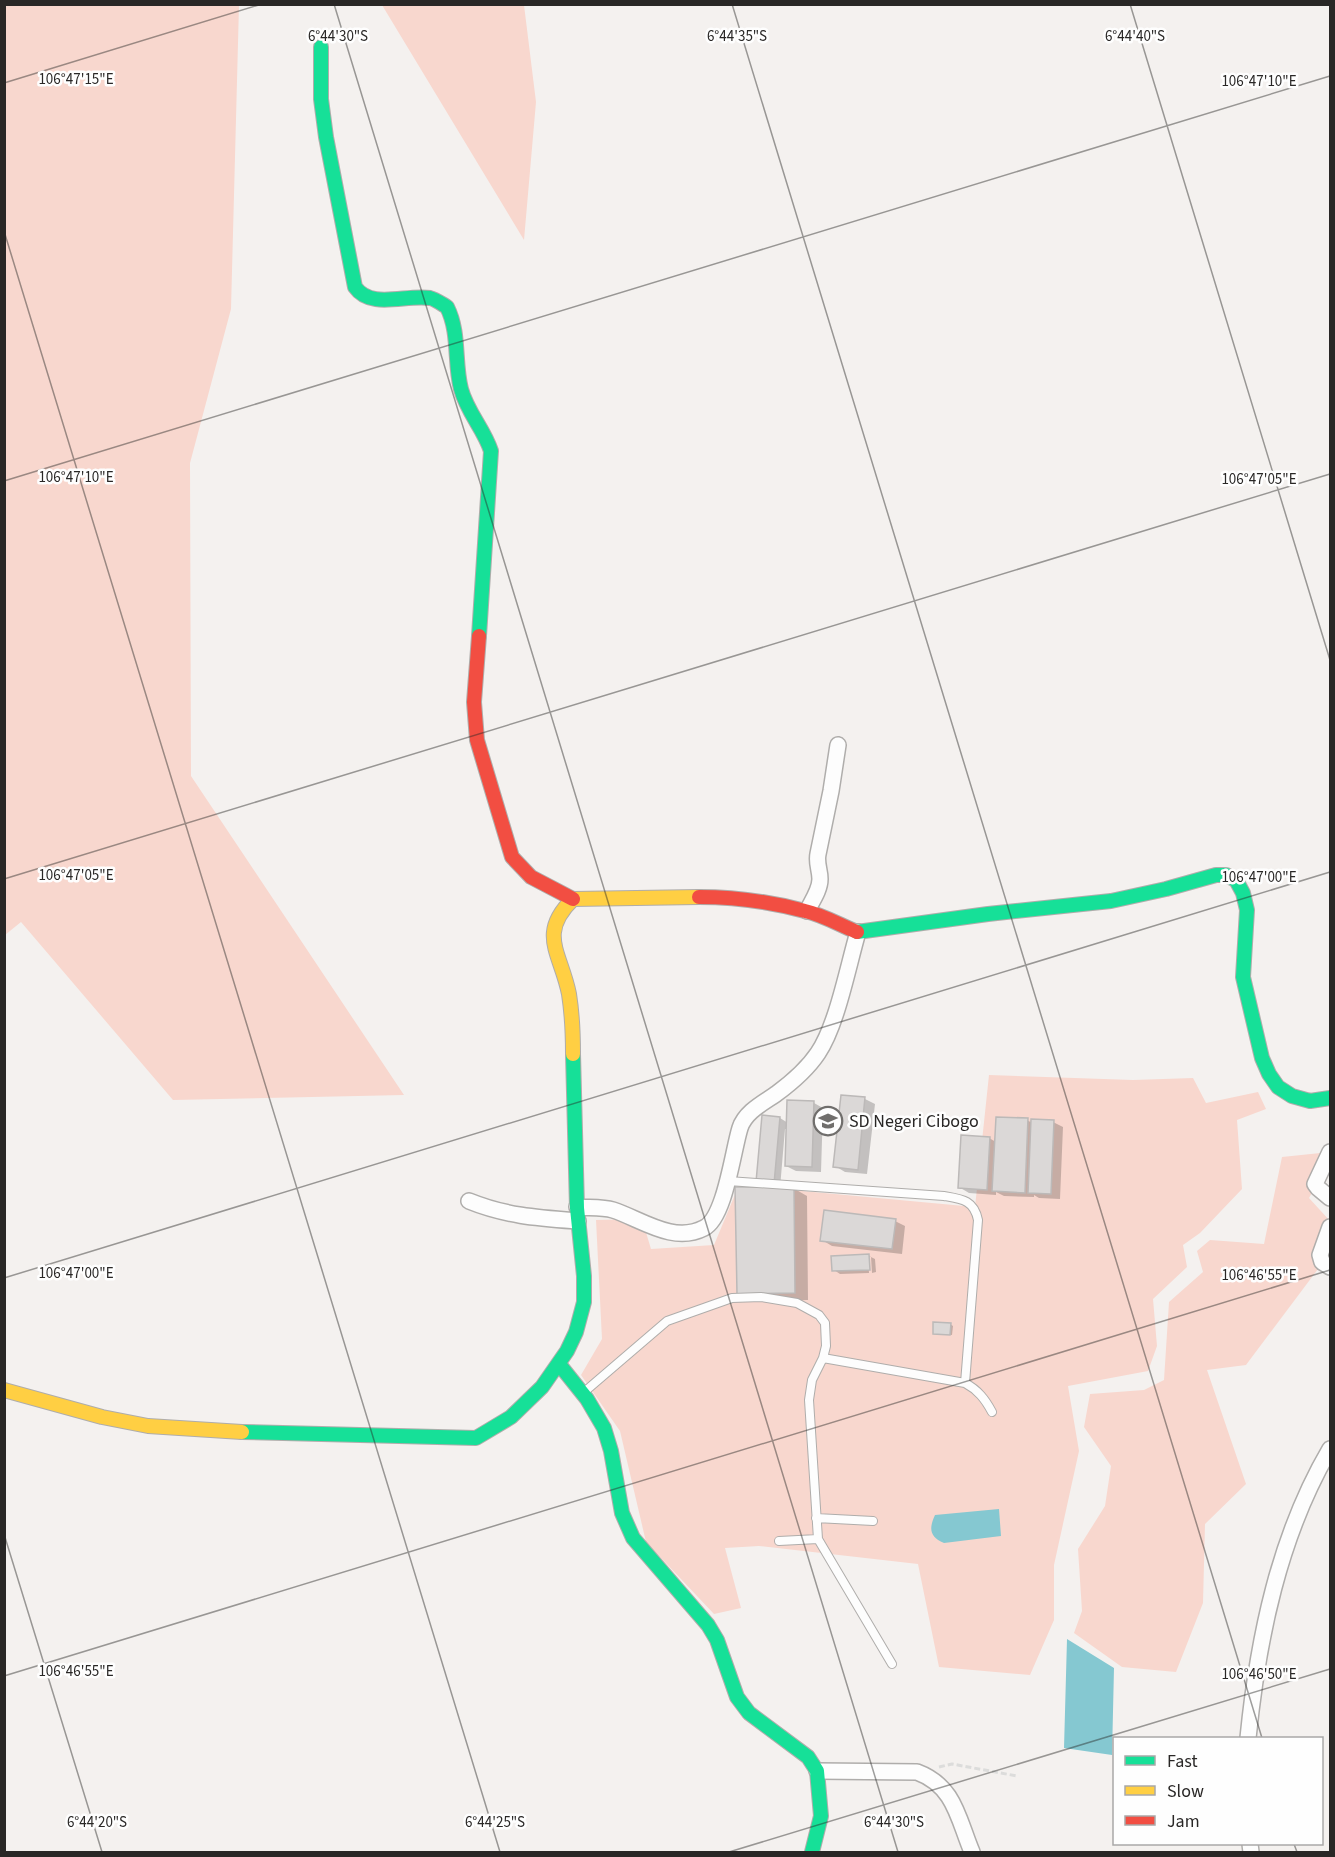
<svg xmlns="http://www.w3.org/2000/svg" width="1335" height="1857" viewBox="0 0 1335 1857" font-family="'Source Sans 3',sans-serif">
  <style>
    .green { fill: #f8d7ce }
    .water { fill: #85c8d1 }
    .shadow { fill: #0003 }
    .building { fill: #dbd8d7; stroke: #bcb9b8; stroke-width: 1.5 }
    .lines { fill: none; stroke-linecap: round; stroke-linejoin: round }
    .lane-casing { stroke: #afadab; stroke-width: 10 }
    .street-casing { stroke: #afadab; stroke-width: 18 }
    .fast-casing { stroke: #afadab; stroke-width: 16 }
    .slow-casing { stroke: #afadab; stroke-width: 16 }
    .jam-casing { stroke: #afadab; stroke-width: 16 }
    .path { stroke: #dcdcdb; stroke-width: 3; stroke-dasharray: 6 3; stroke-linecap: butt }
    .lane { stroke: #fdfdfd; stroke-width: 8 }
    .street { stroke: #fdfdfd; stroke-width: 15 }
    .fast { stroke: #16e098; stroke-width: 14 }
    .slow { stroke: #ffcf43; stroke-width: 14 }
    .jam { stroke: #f24e42; stroke-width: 14 }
    .ticks { fill: none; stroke: #292726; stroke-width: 1.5; stroke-opacity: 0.45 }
    .labels { text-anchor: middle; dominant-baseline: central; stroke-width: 5; stroke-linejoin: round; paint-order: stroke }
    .poi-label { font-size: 18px; fill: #292726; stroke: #fefefe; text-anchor: start }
    .ticks-label { font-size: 15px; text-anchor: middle; fill: #292726; stroke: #fefefe; stroke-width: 5; stroke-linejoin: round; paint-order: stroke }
  </style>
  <rect width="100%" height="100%" fill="#f4f1ef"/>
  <!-- green -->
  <path class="green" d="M5 4 239 5 231 309 190 463 191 776 404 1095 173 1100 21 922 5 935Z
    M382 5H524L536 102 524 240Z
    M989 1075 1133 1080 1193 1078 1206 1103 1258 1092 1266 1109 1237 1120 1242 1189 1200 1233 1183 1245 1187 1267 1153 1299 1157 1346 1148 1371 1068 1386 1079 1451 1054 1565V1620L1030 1675 939 1667 918 1564 759 1546 725 1548 741 1608 714 1614 646 1542 620 1431 581 1375 602 1339 596 1220 642 1219 651 1249 714 1245 739 1185 975 1207Z
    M1330 1152V1161L1309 1198 1330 1221 1324 1261 1246 1365 1207 1370 1246 1484 1205 1524 1203 1603 1176 1672 1122 1667 1074 1633 1082 1611 1078 1549 1105 1506 1111 1466 1084 1427 1090 1394 1144 1390 1164 1380 1169 1302 1203 1272 1197 1251 1210 1240 1264 1244 1282 1157Z"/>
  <!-- water -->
  <path class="water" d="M999 1509 1001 1536 944 1543C929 1537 929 1528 935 1515Z
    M1067 1639 1114 1668 1112 1755 1064 1748Z"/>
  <!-- shadow -->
  <path class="shadow" d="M842 1096 865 1099 875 1104 867 1174 845 1172 835 1166Z
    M814 1103 823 1108 821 1172 796 1171 786 1166 788 1129H785L780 1188H793L807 1196 808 1300 751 1301 738 1293 778 1188 764 1185 780 1118 788 1123Z
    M1027 1120 1032 1123 1053 1122 1063 1127 1060 1199 1039 1198 1034 1195V1197L1004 1196 996 1192V1195L969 1193 959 1187 989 1138 996 1142Z
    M895 1221 905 1226 902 1254 832 1246 822 1240Z
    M869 1256 875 1259 876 1272 872 1273 871 1257H868L869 1273 840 1274 834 1270Z
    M950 1324 953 1326 952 1335 934 1333Z"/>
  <!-- building -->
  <path class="building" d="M841 1095 865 1097 858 1170 833 1167Z
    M787 1100 814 1101 812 1167 785 1166Z
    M762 1115 780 1117 774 1184 756 1182Z
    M996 1117 1028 1118 1025 1193 992 1191Z
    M1031 1119 1054 1120 1051 1194 1028 1193Z
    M961 1135 990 1137 987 1190 958 1188Z
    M735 1187H794L795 1293 737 1294Z
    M824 1210 896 1219 892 1249 820 1241Z
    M869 1254 870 1270 832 1271 831 1256Z
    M933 1322 951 1323 950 1335 933 1334Z"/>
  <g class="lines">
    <!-- lane casing -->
    <g class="lane-casing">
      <path id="lane" d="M728 1181 944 1196C962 1199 974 1200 978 1220L965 1383
        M823 1358 965 1383C978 1390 985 1399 992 1412
        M583 1393 667 1321 732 1298 761 1297 797 1303 819 1315 825 1323 826 1346 823 1358 812 1380 809 1400 818 1539
        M816 1518 873 1521
        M779 1541 818 1539 892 1664"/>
    </g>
    <!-- street casing -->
    <g class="street-casing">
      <path id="street" d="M807 911C812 901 820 890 820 879 820 870 816 863 818 854L831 791 838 745
        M1330 1152 1315 1184 1318 1188 1330 1198
        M469 1201C506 1216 538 1218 578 1221
        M577 1207C588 1208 603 1207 613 1210 641 1219 673 1244 704 1228 725 1218 733 1150 740 1128 745 1112 763 1103 776 1094 791 1083 808 1068 818 1053 837 1025 848 966 858 932
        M1330 1227 1320 1255 1322 1262 1330 1267
        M1248 1738C1258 1638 1279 1536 1330 1449
        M817 1771 917 1772C955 1786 958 1819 972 1852
        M1250 1844 1251 1852"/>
    </g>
    <!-- fast casing -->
    <g class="fast-casing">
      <path id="fast" d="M321 47V99L326 137 355 287C371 310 406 294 430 298 435 299 442 304 447 307 460 333 454 362 461 389 467 412 484 429 491 451L479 636
        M857 932 988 914 1111 901 1166 889 1216 875H1226L1236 880 1243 893 1247 910 1243 977 1262 1058 1269 1074 1278 1087 1292 1096 1310 1101 1330 1098
        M559 1364 587 1399 604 1428 611 1451 622 1513 633 1538 708 1625 717 1640 737 1697 749 1713 808 1757 817 1771 821 1816 812 1852
        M242 1432 476 1438 511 1417 542 1387 567 1351 576 1332 584 1302V1276L577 1208 573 1054"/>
    </g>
    <!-- slow casing -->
    <g class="slow-casing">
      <path id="slow" d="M573 1054C573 1034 572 1013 569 994 561 953 537 934 573 899L699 897
        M4 1390 102 1417 148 1426 242 1432"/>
    </g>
    <!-- jam casing -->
    <g class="jam-casing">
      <path id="jam" d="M479 636 474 702 477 740 512 857 531 877 573 899
        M699 897C734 897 771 902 805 911 823 915 840 925 857 932"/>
    </g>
    <!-- path -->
    <path class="path" d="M939 1767 952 1764 1017 1776"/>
    <!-- lane -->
    <use href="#lane" class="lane"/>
    <!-- street -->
    <use href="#street" class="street"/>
    <!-- fast -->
    <use href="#fast" class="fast"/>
    <!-- slow -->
    <use href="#slow" class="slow"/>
    <!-- jam -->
    <use href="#jam" class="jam"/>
  </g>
  <!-- ticks -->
  <path class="ticks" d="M334 4 898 1852M732 4 1262 1738M1130 4 1330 660M4 83 262 4M4 231 500 1852M4 481 1330 76M4 879 1330 474M4 1278 1330 872M4 1534 102 1852M4 1676 1330 1270M1294 1844 1297 1852M729 1852 1330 1669"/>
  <!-- icons -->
  <defs>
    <g id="school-ring" transform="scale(1.5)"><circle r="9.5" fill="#fefefe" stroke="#706e6c" stroke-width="1.5"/><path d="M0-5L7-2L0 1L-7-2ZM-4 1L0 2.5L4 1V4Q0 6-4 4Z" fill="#706e6c"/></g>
  </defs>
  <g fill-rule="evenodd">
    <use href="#school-ring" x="828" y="1121"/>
  </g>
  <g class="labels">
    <!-- poi labels -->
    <g class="poi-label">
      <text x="849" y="1121">SD Negeri Cibogo</text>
    </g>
  </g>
  <g class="ticks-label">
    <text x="338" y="41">6°44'30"S</text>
    <text x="737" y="41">6°44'35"S</text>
    <text x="1135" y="41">6°44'40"S</text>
    <text x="76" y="84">106°47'15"E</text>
    <text x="1259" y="86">106°47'10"E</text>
    <text x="76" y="482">106°47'10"E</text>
    <text x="1259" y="484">106°47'05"E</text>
    <text x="76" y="880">106°47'05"E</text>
    <text x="1259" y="882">106°47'00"E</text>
    <text x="76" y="1278">106°47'00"E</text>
    <text x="1259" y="1280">106°46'55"E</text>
    <text x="76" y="1676">106°46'55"E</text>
    <text x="1259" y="1679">106°46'50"E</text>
    <text x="97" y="1827">6°44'20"S</text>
    <text x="495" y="1827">6°44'25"S</text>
    <text x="894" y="1827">6°44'30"S</text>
  </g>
  <!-- border -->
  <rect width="1335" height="1857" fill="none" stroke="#292726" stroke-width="12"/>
  <!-- legend -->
  <rect x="1113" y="1737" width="210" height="108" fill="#fefefe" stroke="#a9a8a8" stroke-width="1.5"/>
  <rect x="1125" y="1756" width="30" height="9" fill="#16e098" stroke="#a9a8a8" stroke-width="1.5"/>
  <text x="1167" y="1767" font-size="18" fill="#292726">Fast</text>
  <rect x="1125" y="1786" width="30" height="9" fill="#ffcf43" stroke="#a9a8a8" stroke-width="1.5"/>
  <text x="1167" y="1797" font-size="18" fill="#292726">Slow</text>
  <rect x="1125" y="1816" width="30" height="9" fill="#f24e42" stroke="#a9a8a8" stroke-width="1.5"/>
  <text x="1167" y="1827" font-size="18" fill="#292726">Jam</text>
</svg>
